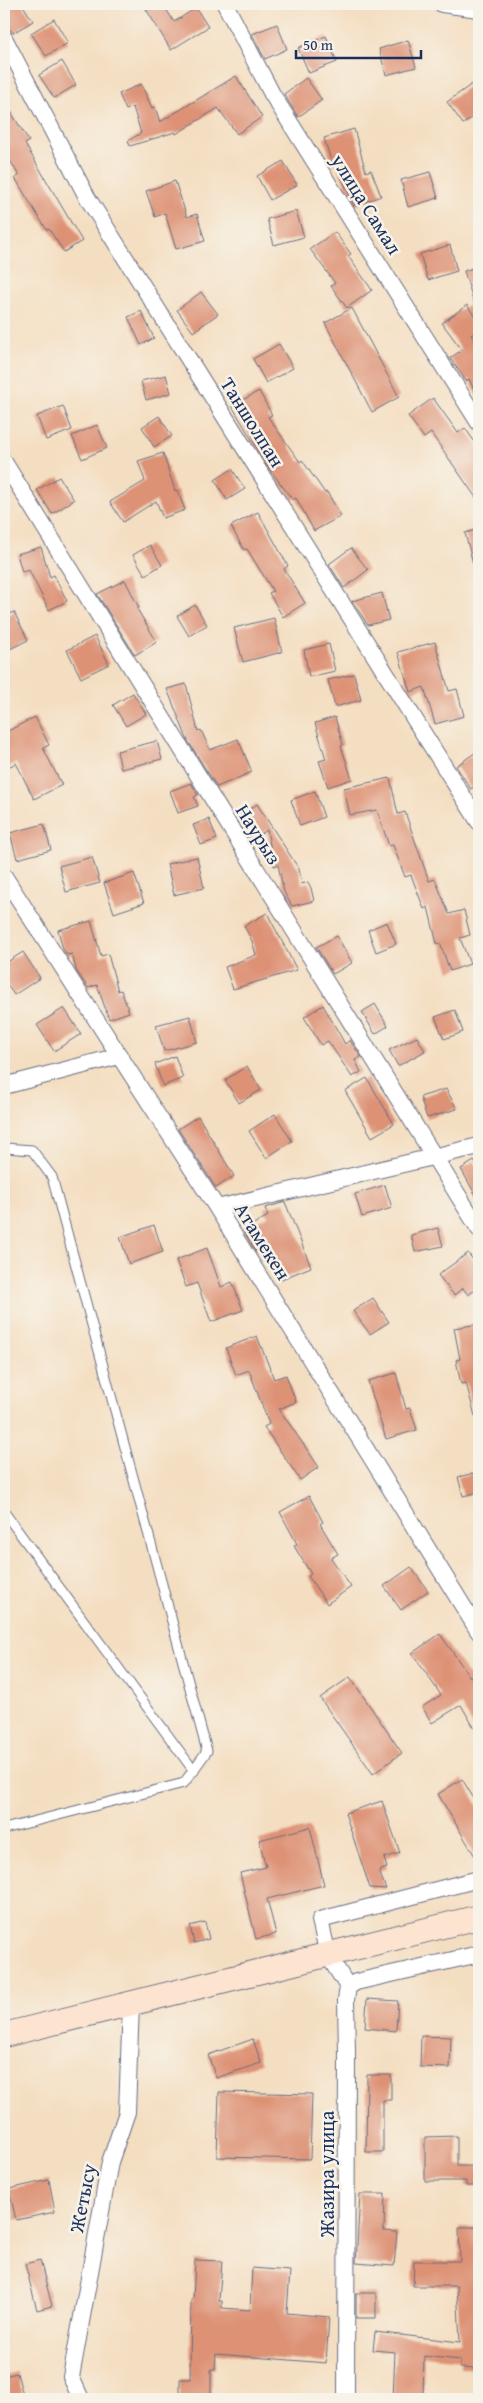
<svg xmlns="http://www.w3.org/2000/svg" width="483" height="2403" viewBox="0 0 483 2403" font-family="'Gentium Book Plus',serif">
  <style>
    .building { fill: #dd9175 }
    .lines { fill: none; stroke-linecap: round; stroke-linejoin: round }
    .lane-casing { stroke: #676c81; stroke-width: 11 }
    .street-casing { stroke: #676c81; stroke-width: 18 }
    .secondary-casing { stroke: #676c81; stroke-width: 26 }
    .lane { stroke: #fff; stroke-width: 9 }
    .street { stroke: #fff; stroke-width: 16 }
    .secondary { stroke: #fde4d0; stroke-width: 24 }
    .labels { text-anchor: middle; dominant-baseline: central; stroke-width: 5; stroke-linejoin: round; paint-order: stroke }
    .street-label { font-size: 20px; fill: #1b2f5e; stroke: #f7f3e8 }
  </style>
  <rect width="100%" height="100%" fill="#f7f3e8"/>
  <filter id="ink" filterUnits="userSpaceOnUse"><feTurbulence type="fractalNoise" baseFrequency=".02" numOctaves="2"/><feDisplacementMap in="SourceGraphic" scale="10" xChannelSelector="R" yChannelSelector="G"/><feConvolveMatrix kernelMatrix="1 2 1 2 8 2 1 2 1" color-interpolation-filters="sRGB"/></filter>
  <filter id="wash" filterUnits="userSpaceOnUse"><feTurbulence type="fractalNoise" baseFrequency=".0096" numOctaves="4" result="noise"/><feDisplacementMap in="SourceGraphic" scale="20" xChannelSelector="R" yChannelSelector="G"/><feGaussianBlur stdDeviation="1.12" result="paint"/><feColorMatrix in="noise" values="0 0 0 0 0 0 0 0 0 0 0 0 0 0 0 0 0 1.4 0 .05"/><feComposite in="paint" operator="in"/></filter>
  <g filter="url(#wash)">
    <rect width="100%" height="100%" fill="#f4dec1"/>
    <g id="blocks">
      <!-- building -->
      <path class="building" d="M4 4H22L33 21 13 33 4 23Z
        M143 4H163L174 22 196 8 208 27 171 50Z
        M54 19 68 43 46 56 31 33Z
        M277 24 287 49 265 59 252 34Z
        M326 36 337 62 309 73 298 48Z
        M408 40 416 67 386 75 379 49Z
        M62 61 76 85 54 98 39 75Z
        M236 76 262 117 237 134 218 108 176 134 175 132 130 146 128 141 141 133 133 107 126 110 119 94 141 84 152 108 155 107 160 122Z
        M306 78 322 100 298 117 284 94Z
        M472 84 479 94V113L463 124 447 102Z
        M4 101 29 141 25 144 82 241 64 252 49 229 47 230 38 216 15 178 19 176 4 150Z
        M354 129 366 172 371 170 381 196 354 206 336 163 332 164 324 138Z
        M283 161 297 185 270 200 257 176Z
        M430 172 438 198 408 207 401 180Z
        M175 181 187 217 197 214 205 241 176 249 165 213 155 217 146 191Z
        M296 211 304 237 274 245 267 219Z
        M335 232 351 254 348 256 372 290 347 308 331 286 335 283 310 249Z
        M450 245 457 271 428 280 420 254Z
        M479 266V309H476L464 271Z
        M201 292 218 314 193 332 177 310Z
        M467 305 479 322V330L471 335 479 346V400L469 379 466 381 450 358 462 350 442 323Z
        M352 308 399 397 372 412 325 323Z
        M141 311 154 338 141 345 128 317Z
        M279 344 293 368 266 383 253 359Z
        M166 375 171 393 146 400 141 381Z
        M259 391 272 415 268 417 300 462 302 460 325 493 327 492 341 516 314 531 296 498 293 500 270 470 232 406Z
        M433 398 458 433 465 428 479 448V502L431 433 424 438 408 416Z
        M63 406 72 430 46 440 37 416Z
        M159 416 172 436 154 447 142 427Z
        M97 425 107 448 82 459 72 436Z
        M163 453 175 491 177 490 185 510 163 518 156 501 123 522 110 502 145 481 138 461Z
        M232 469 245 489 227 500 215 480Z
        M59 477 74 500 52 514 37 490Z
        M258 512 288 566 284 569 305 603 283 617 269 593 273 591 247 549 244 550 231 526Z
        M479 529V571H475L465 533Z
        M150 545 162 565 145 575 133 555Z
        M41 547 50 577 54 575 67 601 49 610 29 570 22 572 17 554Z
        M351 548 368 570 344 588 329 564Z
        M125 580 139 608 137 609 157 642 135 655 97 594Z
        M382 593 389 620 368 625 352 601Z
        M195 605 207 625 189 636 177 616Z
        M14 612 28 640 4 652V617Z
        M274 618 282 652 243 662 234 628Z
        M95 636 109 664 81 678 67 650Z
        M435 642 449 691 457 689 464 716 435 724 424 687 410 692 398 652Z
        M329 644 335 671 309 677 304 650Z
        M354 674 361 700 335 707 328 680Z
        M186 684 198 731 201 730 210 750 238 739 252 772 217 787 188 741 167 689Z
        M133 693 146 714 126 726 113 705Z
        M35 717 49 745 43 748 62 785 34 799 16 763 4 769V733Z
        M335 717 343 745 341 746 352 779 328 787 319 761 326 759 315 723Z
        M157 741 162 759 121 769 117 751Z
        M479 750V783L471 789 456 766Z
        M390 778 398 814 405 812 429 881 435 879 449 914 464 910 470 935 460 938 470 964 450 971 440 943 437 944 428 907 424 909 411 875 405 877 393 845 389 846 377 810 350 815 344 788Z
        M191 783 198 795 194 797 198 806 178 813 170 791Z
        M315 791 324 817 300 826 291 800Z
        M257 804 299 869 302 884 308 882 311 888 314 901 292 906 284 892 278 865 274 866 267 830 250 841 236 818Z
        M209 819 217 839 201 845 193 825Z
        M44 824 51 850 17 859 10 833Z
        M92 857 100 883 66 892 59 866Z
        M197 857 204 888 174 895 167 864Z
        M134 873 144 903 114 913 104 883Z
        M267 913 297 970 233 989 225 967 256 955 252 941 244 926Z
        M91 921 101 956 108 954 118 991 121 990 129 1012 109 1019 97 985 88 988 76 970 72 954 67 955 63 949 58 930Z
        M387 922 396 944 376 952 368 930Z
        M337 936 352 963 333 974 316 947Z
        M23 952 40 978 14 995 4 980V964Z
        M375 1004 388 1026 375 1034 362 1012Z
        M323 1005 345 1044 350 1040 361 1057 355 1060 361 1072 352 1077 328 1041 321 1045 304 1017Z
        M64 1008 81 1034 54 1051 37 1025Z
        M455 1010 463 1032 444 1039 435 1017Z
        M190 1016 197 1042 164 1051 156 1025Z
        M417 1037 425 1051 398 1066 389 1050Z
        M175 1056 183 1078 163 1086 155 1064Z
        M247 1066 261 1090 239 1103 225 1080Z
        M367 1078 394 1124 372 1137 345 1091Z
        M446 1089 457 1109 427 1118 420 1097Z
        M275 1114 292 1141 266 1158 249 1131Z
        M198 1116 234 1176 216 1188 178 1129Z
        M474 1161 479 1169V1201L461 1169Z
        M385 1185 392 1208 362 1217 355 1194Z
        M285 1202 311 1267 279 1280 264 1246 255 1251 243 1230 268 1216 265 1208Z
        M154 1225 163 1252 129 1264 120 1237Z
        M438 1228 443 1246 415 1252 411 1235Z
        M207 1248 221 1287 232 1282 243 1310 211 1322 197 1283 186 1287 176 1260Z
        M468 1253 479 1268V1287L468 1295 463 1288 454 1295 438 1275Z
        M373 1298 389 1322 370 1334 353 1311Z
        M479 1324V1351L475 1352 479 1376V1415L475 1416 466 1383 461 1384 456 1360 460 1359 454 1328Z
        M257 1336 274 1379 286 1375 296 1402 279 1409 319 1467 300 1480 264 1427 269 1424 249 1370 236 1375 226 1348Z
        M396 1373 406 1409 410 1408 417 1430 386 1439 368 1381Z
        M479 1472V1492L463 1496 458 1477Z
        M309 1496 323 1522 320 1524 338 1554 331 1558 351 1587 327 1604 308 1576 311 1574 294 1546 297 1544 280 1512Z
        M411 1567 428 1591 401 1610 384 1586Z
        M440 1634 470 1677 479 1671V1736L461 1705 432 1723 422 1707 441 1695 412 1653Z
        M350 1677 402 1753 373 1774 320 1698Z
        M462 1779 479 1807V1863L438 1794Z
        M382 1801 400 1853 384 1858 387 1868 379 1871 386 1889 370 1888 345 1813Z
        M310 1827 324 1885 267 1899 276 1934 256 1939 240 1873 266 1867 259 1840Z
        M205 1922 209 1939 194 1943 190 1926Z
        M367 1999 398 2001 396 2031 365 2028Z
        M421 2036 451 2037 450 2068 420 2067Z
        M253 2039 261 2063 216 2078 208 2055Z
        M367 2075H391V2100H383V2152H366Z
        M219 2092 312 2094 310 2159 217 2157Z
        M457 2136V2166H479V2186H466V2181H425V2137Z
        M49 2180 55 2212 16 2220 9 2189Z
        M360 2194H385L384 2231 397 2232 394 2266 356 2263Z
        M459 2227H479V2369L460 2368V2360L424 2356 423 2399H393L395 2352 373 2350 375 2332 460 2342 457 2286H413L414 2261H460Z
        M40 2260 52 2306 37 2310 25 2264Z
        M195 2260 222 2261 219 2301H222V2308L250 2310 252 2268 290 2271 287 2313 329 2317 326 2363 216 2354 215 2369H211V2399H180V2379H190L191 2300H193Z
        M356 2293H376V2318H356Z
        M17 2373 24 2399H7L4 2376Z"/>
    </g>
  </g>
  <g filter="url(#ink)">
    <use href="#blocks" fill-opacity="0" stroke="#676c81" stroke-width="1"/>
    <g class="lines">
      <!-- lane casing -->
      <g class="lane-casing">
        <path id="lane" d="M4 1148 32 1150 52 1177 207 1751 184 1783 4 1829
          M4 1512 194 1771"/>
      </g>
      <!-- street casing -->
      <g class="street-casing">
        <path id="street" d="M225 4 272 94 479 423
          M442 4 479 9
          M4 38 87 197 479 822
          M4 462 479 1229
          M4 876 217 1208 479 1632
          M4 1086 119 1056
          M217 1208 479 1146
          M348 1987 356 1982 479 1954
          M81 2399 71 2377 110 2162 127 2112 131 2004
          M346 2399 347 2053 346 2000 348 1987 328 1955 320 1920 479 1879"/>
      </g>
      <!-- secondary casing -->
      <g class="secondary-casing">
        <path id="secondary" d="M4 2035 479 1917"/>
      </g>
      <!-- lane -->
      <use href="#lane" class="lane"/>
      <!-- street -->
      <use href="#street" class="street"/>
      <!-- secondary -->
      <use href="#secondary" class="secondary"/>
    </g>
  </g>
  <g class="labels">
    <!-- street labels -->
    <g class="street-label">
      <text transform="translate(367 204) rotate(58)">улица Самал</text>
      <text transform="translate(253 422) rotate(58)">Таншолпан</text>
      <text transform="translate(259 834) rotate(58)">Наурыз</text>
      <text transform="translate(263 1241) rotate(58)">Атамекен</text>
      <text transform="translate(326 2174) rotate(-90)">Жазира улица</text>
      <text transform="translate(82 2198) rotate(-79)">Жетысу</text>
    </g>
  </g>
  <!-- margin -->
  <rect width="483" height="2403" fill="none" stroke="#f7f3e8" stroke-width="20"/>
  <!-- scale -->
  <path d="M296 50v8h125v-8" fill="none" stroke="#1b2f5e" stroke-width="2.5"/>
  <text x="303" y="50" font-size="15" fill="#1b2f5e" stroke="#f7f3e8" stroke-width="4" paint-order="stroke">50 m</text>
</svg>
